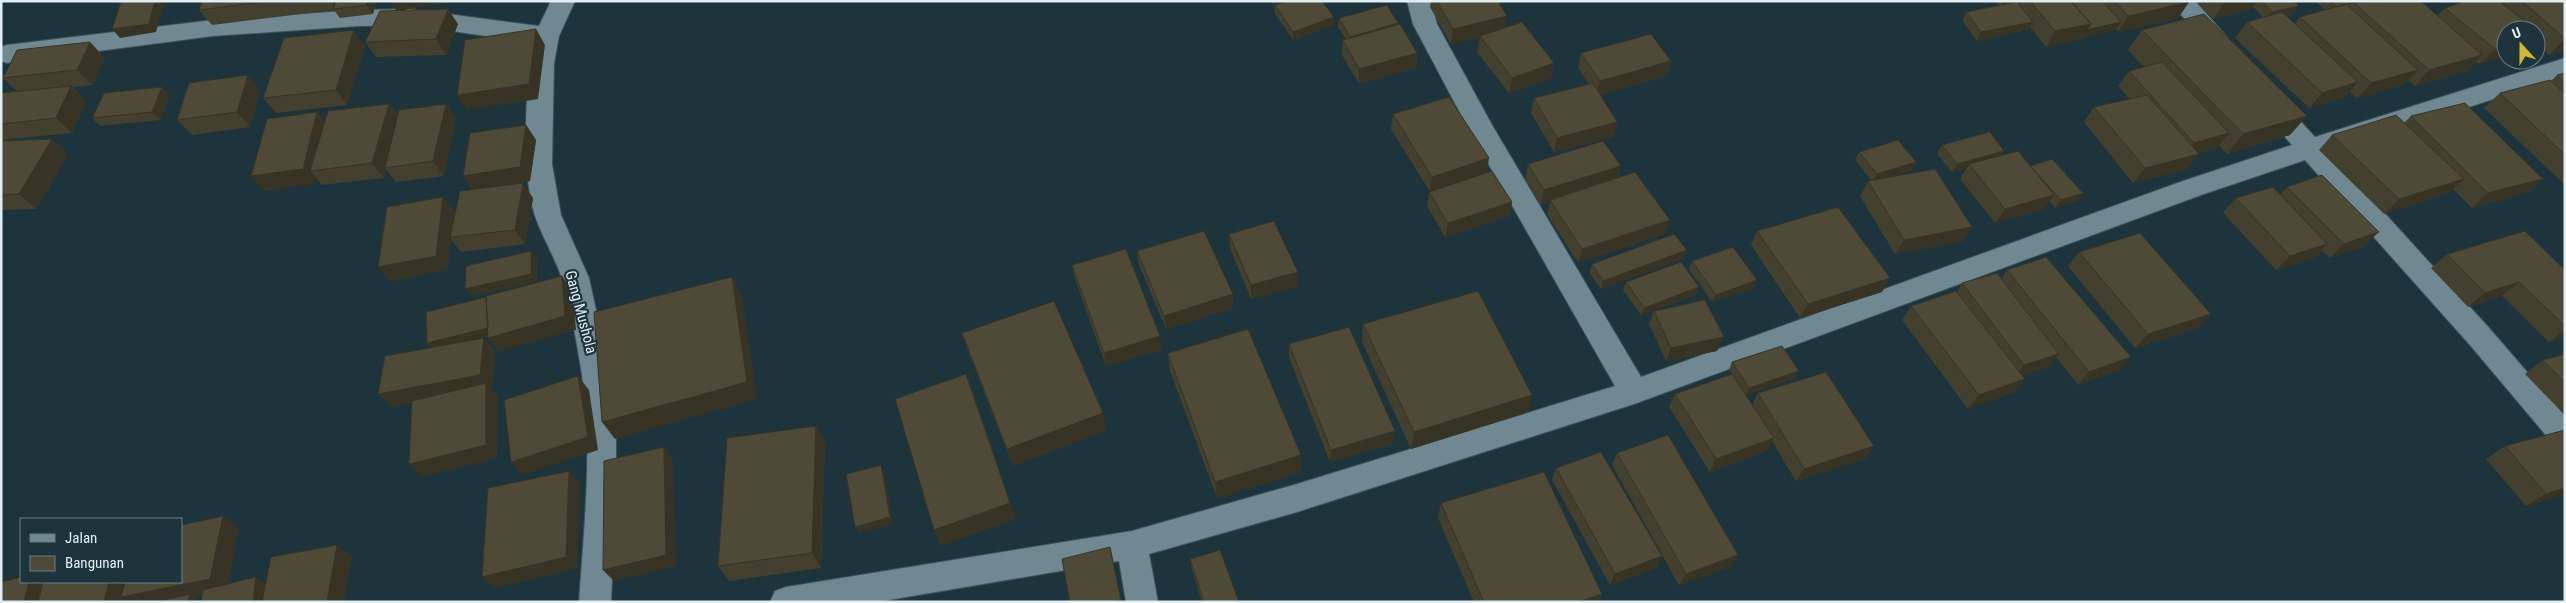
<svg xmlns="http://www.w3.org/2000/svg" width="2566" height="603" viewBox="0 0 2566 603" font-family="'Roboto Condensed',sans-serif">
  <style>
    .lines { fill: none; stroke-linecap: round; stroke-linejoin: round }
    .minor-casing { stroke: #3e5359; stroke-width: 2 }
    .minor { fill: #6f8891; fill-rule: evenodd }
    .wall { fill: #44402f }
    .shaded-wall { fill: #373426 }
    .building { fill: #4f4a37; stroke: #373426 }
    .labels { text-anchor: middle; dominant-baseline: central; stroke-width: 4.5; stroke-linejoin: round; paint-order: stroke }
    .street-label { font-size: 15px; fill: #e1eef3; stroke: #1d343c }
  </style>
  <rect width="100%" height="100%" fill="#1d343c"/>
  <g class="lines">
    <!-- minor casing -->
    <g class="minor-casing">
      <path id="minor" d="M551 1H575L559 36 554 63 552 164 561 215 589 278 610 374 616 420V499L611 602H579C584 527 593 450 582 375 577 343 571 309 562 279 555 257 542 237 535 216 521 172 525 87 534 43L410 25 359 26 213 36 7 63 1 61V47L7 45 213 20 359 10 410 9 539 26Z
        M1407 1H1431L1437 24 1492 125 1641 377 2183 181 2292 145 2260 109 2257 103 2260 97 2269 94 2278 97 2315 137 2565 58V76L2329 152 2490 329 2565 416V450L2555 446 2470 345 2305 160 2201 195 1634 404 1297 512 1149 554 1158 602H1126L1119 561 877 602H770L775 591 786 587 1132 531 1297 484 1615 386 1469 130 1413 24Z
        M2169 1H2195L2227 37 2231 43 2227 49 2219 52 2211 49Z"/>
    </g>
    <!-- minor -->
    <use href="#minor" class="minor"/>
  </g>
  <!-- wall -->
  <path class="wall" d="M202 1H376L373 14 340 18 334 10 212 25 199 10Z
    M390 1H455L403 10 458 24 446 55 376 57 365 42 396 10Z
    M1271 1H1322L1334 17V25L1293 40 1275 14V6Z
    M1431 1H1498L1505 28 1554 63 1551 78 1509 93 1477 52 1480 37 1451 44 1430 7Z
    M1995 1H2187L2189 2 2178 18 2118 32 2116 29 2115 30 2082 38 2081 39 2046 47 2030 27 2028 30 1977 41 1962 21 1966 12 1999 6Z
    M2196 1H2294L2299 6 2292 14 2286 16 2295 24 2300 17 2325 10 2315 1H2428L2422 2 2437 16 2445 8 2465 1H2565V51L2549 55 2536 43V30L2506 56 2480 64 2476 61 2467 71 2415 86 2408 80 2404 85 2357 98 2350 91 2345 97 2309 108 2235 38 2247 22 2263 17 2253 7 2251 9 2213 19Z
    M1339 18 1398 23V24L1417 53 1416 68 1359 84 1342 55 1343 40 1346 39 1338 27Z
    M2142 30 2290 135 2227 154 2219 146 2217 148 2198 153 2187 169 2133 183 2084 122 2094 107 2130 99 2118 86 2129 71 2144 67 2128 50Z
    M365 46 347 105 276 113 263 98Z
    M1581 53 1671 61 1666 76 1600 95 1617 122 1613 137 1554 152 1531 113 1534 98 1589 84 1578 68Z
    M105 58 92 85 73 87 86 101 72 133 1 140V93L18 92 3 78Z
    M2565 73V185L2484 108 2500 93 2551 81 2557 75Z
    M260 90 250 127 192 135 177 120Z
    M170 95 160 120 100 126 92 118Z
    M389 104 398 115 446 104 456 119 444 176 396 182 386 170 384 178 322 185 317 179 316 183 265 191 251 176 325 121Z
    M1393 114 1487 173 1446 186 1512 202 1509 216 1445 237 1427 206 1429 192H1430L1391 129Z
    M2411 116 2543 179 2527 193 2472 208 2453 189 2448 193 2384 214 2319 150 2332 135 2404 123Z
    M526 125 536 140 530 181 498 186 533 198 525 244 461 252 451 239 447 270 391 281 443 197 454 211 452 228 473 190 463 176Z
    M1 141 68 154 36 209 1 210Z
    M1942 145 2004 151 2001 155 2083 193 2078 201 2055 208 2049 201 2044 209 1995 223 1960 179 1967 168 1952 172 1937 154Z
    M1859 152 1916 162 1912 170 1887 178 1972 227 1963 241 1895 254 1860 196 1868 181H1872L1855 160Z
    M1528 164 1621 166 1618 178 1670 220 1664 234 1578 263 1547 214 1550 202 1541 205 1525 179Z
    M2287 187 2364 246 2330 258 2322 250 2313 259 2276 270 2223 213 2236 198 2280 195Z
    M1757 231 1882 292 1800 318 1751 245Z
    M1229 234 1298 272V286L1251 299 1230 248Z
    M1137 251 1233 294V308L1166 329 1139 265Z
    M2079 252 2211 314 2198 328 2135 348 2068 266Z
    M2447 254 2565 270V337L2549 342 2502 296 2468 307 2431 268Z
    M1684 258 1601 289 1589 272 1592 264Z
    M1692 261 1754 288 1712 302 1689 269Z
    M1072 265 1162 350 1106 366 1075 279Z
    M2007 270 2131 357 2119 370 2078 385 2056 357 2048 367 2022 375 2025 379 2014 392 1968 409 1902 320 1911 306 1957 292 1962 283 2001 279Z
    M1626 282 1696 295 1641 315 1623 290Z
    M1654 311 1717 351 1666 361 1649 324Z
    M1363 324 1528 412 1411 449 1362 342Z
    M962 333 1107 430 1013 466 968 351Z
    M1289 344 1393 444 1330 462 1289 358Z
    M1168 353 1301 472 1217 498 1170 371Z
    M2565 354V415L2525 374 2543 360Z
    M1732 362 1795 378 1746 395 1752 405 1758 393 1874 446 1865 459 1796 481 1772 441 1767 451 1710 472 1669 407 1675 394 1732 374 1729 370Z
    M816 426 825 442 821 568 729 581 718 566Z
    M2565 430V495L2526 506 2486 459 2505 446Z
    M1617 453 1738 555 1731 567 1679 585 1612 465Z
    M1556 468 1662 556 1656 568 1610 585 1552 480Z
    M1441 503 1599 602H1474L1438 518Z
    M1190 559 1239 602H1202L1192 570Z"/>
  <!-- shaded-wall -->
  <path class="shaded-wall" d="M155 1H165L156 32 120 38 112 29Z
    M331 1H340L336 9Z
    M368 1H376L373 14 367 5Z
    M390 1H455L397 11Z
    M1274 1H1289L1274 6Z
    M2004 1H2021L2020 4 2000 8Z
    M2232 1H2258L2251 9 2213 19 2224 3Z
    M2189 2 2178 18 2118 32 2128 16Z
    M2299 6 2292 14 2266 20 2272 12Z
    M448 9 458 24 446 55 436 39Z
    M1507 16 1504 31 1451 44 1453 29Z
    M1334 17V25L1293 40V32Z
    M2033 22 2028 30 1977 41 1981 32Z
    M2121 22 2115 30 2082 38 2087 30Z
    M1398 23 1397 31 1350 45V37Z
    M2091 24 2081 39 2046 47 2055 31Z
    M536 29 545 45 538 99 467 110 457 95Z
    M354 30 365 46 347 105 336 90Z
    M2565 39V51L2549 55Z
    M90 42 105 58 92 85 77 70Z
    M2506 46V56L2480 64 2495 49Z
    M1417 53 1416 68 1359 84V69Z
    M2482 55 2467 71 2415 86 2429 70Z
    M1671 61 1666 76 1596 96 1600 81Z
    M1554 63 1551 78 1509 93 1512 78Z
    M2418 70 2404 85 2357 98 2371 83Z
    M248 75 260 90 250 127 237 112Z
    M2358 82 2345 97 2309 108 2322 93Z
    M71 86 86 101 72 133 56 118Z
    M162 87 170 95 160 120 152 112Z
    M389 104 400 119 385 168 386 170 384 178 372 163Z
    M446 104 456 119 444 176 433 161Z
    M317 112 330 127 310 171 317 179 316 183 265 191 251 176Z
    M2307 116 2290 135 2227 154 2243 134Z
    M1617 122 1613 137 1554 152 1557 138Z
    M526 125 536 140 530 181 474 190 463 176Z
    M2229 133 2217 148 2183 158 2194 143Z
    M52 139 68 154 36 209 19 194Z
    M2004 151 1999 159 1969 164 1967 168 1952 172 1957 164Z
    M2199 154 2187 169 2133 183 2145 168Z
    M1489 158 1487 173 1430 192 1432 177Z
    M1916 162 1912 170 1873 183 1877 174Z
    M1621 166 1617 180 1550 200V202L1541 205 1544 190Z
    M2464 179 2448 193 2384 214 2399 199Z
    M2543 179 2527 193 2472 208 2488 193Z
    M523 183 533 198 525 244 515 230Z
    M2083 193 2078 201 2055 208 2061 200Z
    M2054 195 2044 209 1995 223 2005 209Z
    M443 197 454 211 451 237H450L451 239 447 270 391 281 378 267Z
    M1512 202 1509 216 1445 237 1448 223Z
    M1670 220 1664 234 1578 263 1582 249Z
    M1972 227 1963 241 1895 254 1904 240Z
    M2379 232 2364 246 2330 258 2344 244Z
    M2327 244 2313 259 2276 270 2290 256Z
    M1687 250 1684 258 1601 289 1603 281Z
    M531 251 537 259V282L471 296 465 289Z
    M1298 272V286L1251 299V285Z
    M562 276 572 290 576 330 499 351 488 338Z
    M732 277 742 295 757 399 615 439 602 422Z
    M1890 278 1882 292 1800 318 1808 304Z
    M1757 280 1754 288 1712 302 1716 295Z
    M2519 282 2502 296 2468 307 2485 293Z
    M1699 287 1696 295 1641 315 1644 308Z
    M1233 294V308L1166 329 1164 316Z
    M2211 314 2198 328 2135 348 2148 334Z
    M489 327 495 335 434 351 427 343Z
    M2565 330V337L2549 342Z
    M1160 336 1162 350 1106 366 1104 353Z
    M1724 337 1717 351 1666 361 1671 348Z
    M484 338 496 351 492 388 491 389 498 396 497 458 422 477 409 464 486 389 392 407 378 394Z
    M2059 354 2048 367 2013 378 2024 365Z
    M2131 357 2119 370 2078 385 2089 372Z
    M1799 371 1795 378 1746 395 1749 388Z
    M578 376 589 390 598 450 522 475 511 462Z
    M2025 379 2014 392 1968 409 1979 395Z
    M972 392 1016 519 941 546 934 530Z
    M1532 395 1528 412 1411 449 1414 432Z
    M1103 413 1107 430 1013 466 1007 449Z
    M816 426 825 442 821 568 812 553Z
    M1395 431 1393 444 1330 462 1331 450Z
    M1774 438 1767 451 1710 472 1716 459Z
    M1874 446 1865 459 1796 481 1804 469Z
    M664 447 673 460 676 566 614 581 603 570Z
    M1301 455V472L1217 498 1215 482Z
    M881 465 884 472 893 524 859 533 855 527Z
    M569 471 580 483 577 569 494 588 482 577Z
    M2565 488V495L2526 506 2546 494Z
    M223 516 239 528 227 590 194 597 201 602H129L126 600 125 602H104L109 582H130Z
    M337 545 352 556 344 602H327Z
    M1110 547 1121 602H1112Z
    M1738 555 1731 567 1679 585 1686 574Z
    M1662 556 1656 568 1610 585 1615 574Z
    M256 577 273 588 271 602H253Z
    M29 582H43L47 602H24Z
    M1602 594 1599 602H1578Z"/>
  <!-- building -->
  <path class="building" d="M121 1H155L149 24 112 29Z
    M202 1H269L199 10Z
    M336 1H368L367 5 333 9Z
    M1287 1H1322L1334 17 1293 32 1275 5Z
    M1437 1H1498L1507 16 1453 29Z
    M2030 1H2071L2091 24 2055 31Z
    M2071 1H2102L2121 22 2087 30 2091 24Z
    M2115 1H2187L2189 2 2128 16Z
    M2222 1H2232L2224 3Z
    M2262 1H2294L2299 6 2272 12Z
    M2331 1H2354L2352 3 2337 7Z
    M2421 1 2482 55 2429 70 2353 2Z
    M2465 1H2499L2536 30H2506V46L2495 49 2445 8Z
    M2522 1H2565V39Z
    M2017 2 2033 22 1981 32 1966 12Z
    M2346 4 2418 70 2371 83 2300 17Z
    M1387 5 1398 23 1350 37 1339 18Z
    M448 9 436 39 365 42 380 11Z
    M2282 12 2358 82 2322 93 2247 22Z
    M2204 14 2307 116 2243 134 2142 30Z
    M1522 22 1554 63 1512 78 1480 36Z
    M1400 24 1417 53 1359 69 1343 40Z
    M536 29 529 84 457 95 465 40Z
    M354 30 336 90 263 98 284 38Z
    M2536 30 2540 34 2536 35Z
    M1651 34 1671 61 1600 81 1581 53Z
    M90 42 77 70 3 78 17 50Z
    M2162 62 2229 133 2194 143 2129 71Z
    M2565 73V83L2557 75Z
    M248 75 237 112 177 120 189 83Z
    M2550 80 2565 94V155L2500 93Z
    M1593 83 1617 122 1557 138 1534 98Z
    M71 86 56 118 1 124V93Z
    M162 87 152 112 92 118 104 93Z
    M2147 95 2199 154 2145 168 2094 107Z
    M1449 97 1489 158 1432 177 1393 114Z
    M2465 103 2543 179 2488 193 2411 116Z
    M389 104 372 163 310 171 328 111Z
    M446 104 433 161 385 168 399 110Z
    M317 112 303 169 251 176 267 119Z
    M2396 115 2464 179 2399 199 2332 135Z
    M526 125 520 167 463 176 470 133Z
    M1990 132 2004 151 1957 164 1942 145Z
    M52 139 19 194 1 195V141Z
    M1898 140 1916 162 1877 174 1859 152Z
    M1603 141 1621 166 1544 190 1528 164Z
    M2018 151 2054 195 2005 209 1969 164Z
    M2052 159 2083 193 2061 200 2030 166Z
    M1935 169 1972 227 1904 240 1868 181Z
    M1492 171 1512 202 1448 223 1429 192Z
    M1635 172 1670 220 1582 249 1550 200Z
    M2322 175 2379 232 2344 244 2287 187Z
    M523 183 515 230 450 237 460 191Z
    M2273 187 2327 244 2290 256 2236 198Z
    M443 197 436 256 378 267 387 207Z
    M1838 207 1890 278 1808 304 1757 231Z
    M1274 221 1298 272 1251 285 1229 234Z
    M1204 231 1233 294 1164 316 1137 251Z
    M2525 231 2565 270V326L2519 282 2485 293 2447 254Z
    M2140 233 2211 314 2148 334 2079 252Z
    M1674 234 1687 250 1603 281 1592 264Z
    M1733 247 1757 280 1716 295 1692 261Z
    M1126 249 1160 336 1104 353 1072 265Z
    M531 251V274L465 289 466 266Z
    M2046 257 2131 357 2089 372 2007 270Z
    M1681 262 1699 287 1644 308 1626 282Z
    M1997 273 2059 354 2024 365 1962 283Z
    M562 276 565 316 488 338 486 296Z
    M732 277 747 382 602 422 594 312Z
    M1478 291 1532 395 1414 432 1363 324Z
    M1956 291 2025 379 1979 395 1911 306Z
    M486 297 488 328 427 343 426 312Z
    M1705 300 1724 337 1671 348 1654 311Z
    M1054 301 1103 413 1007 449 962 333Z
    M1349 327 1395 431 1331 450 1289 344Z
    M1248 329 1301 455 1215 482 1168 353Z
    M484 338 480 375 378 394 385 356Z
    M1782 346 1799 371 1749 388 1732 362Z
    M2565 354V382L2543 360Z
    M1826 372 1874 446 1804 469 1758 393Z
    M966 374 1010 503 934 530 895 399Z
    M1732 374 1774 438 1716 459 1675 394Z
    M578 376 588 437 511 462 504 400Z
    M486 383V445L409 464 412 401Z
    M816 426 812 553 718 566 727 438Z
    M2565 430V488L2546 494 2505 446Z
    M1668 435 1738 555 1686 574 1617 453Z
    M664 447 666 555 603 570 604 461Z
    M1601 452 1662 556 1615 574 1556 468Z
    M881 465 890 517 855 527 846 474Z
    M569 471 566 557 482 577 488 488Z
    M1544 472 1602 594 1578 602H1484L1441 503Z
    M223 516 210 579 121 597 125 582H181V525Z
    M337 545 327 602H262L271 557Z
    M1110 547 1121 600 1112 602H1070L1062 559Z
    M1220 550 1239 602H1204L1190 559Z
    M21 577V582H29L24 602H1V582Z
    M256 577 253 602H201L203 590Z
    M43 582H109L104 602H38Z
    M190 594 188 602H154Z"/>
  <g class="labels">
    <!-- street labels -->
    <g class="street-label">
      <text transform="translate(581 312) rotate(75)">Gang Mushola</text>
    </g>
  </g>
  <!-- border -->
  <rect width="2566" height="603" fill="none" stroke="#e1eef3" stroke-width="5"/>
  <!-- legend -->
  <rect x="20" y="518" width="162" height="65" fill="#1d343c" stroke="#6b7e85"/>
  <rect x="30" y="534" width="25" height="8" fill="#6f8891" stroke="#6b7e85"/>
  <text x="65" y="543" font-size="15" fill="#e1eef3">Jalan</text>
  <rect x="30" y="556" width="25" height="15" fill="#4f4a37" stroke="#6b7e85"/>
  <text x="65" y="568" font-size="15" fill="#e1eef3">Bangunan</text>
  <!-- north arrow -->
  <g transform="translate(2521 45) rotate(339)"><circle r="24" fill="#1d343c" stroke="#6b7e85"/>
  <path d="M0-4L9 19L0 12L-9 19Z" fill="#d0b736"/>
  <text y="-8" font-size="14" font-weight="bold" text-anchor="middle" fill="#e1eef3">U</text>
  </g>
</svg>
